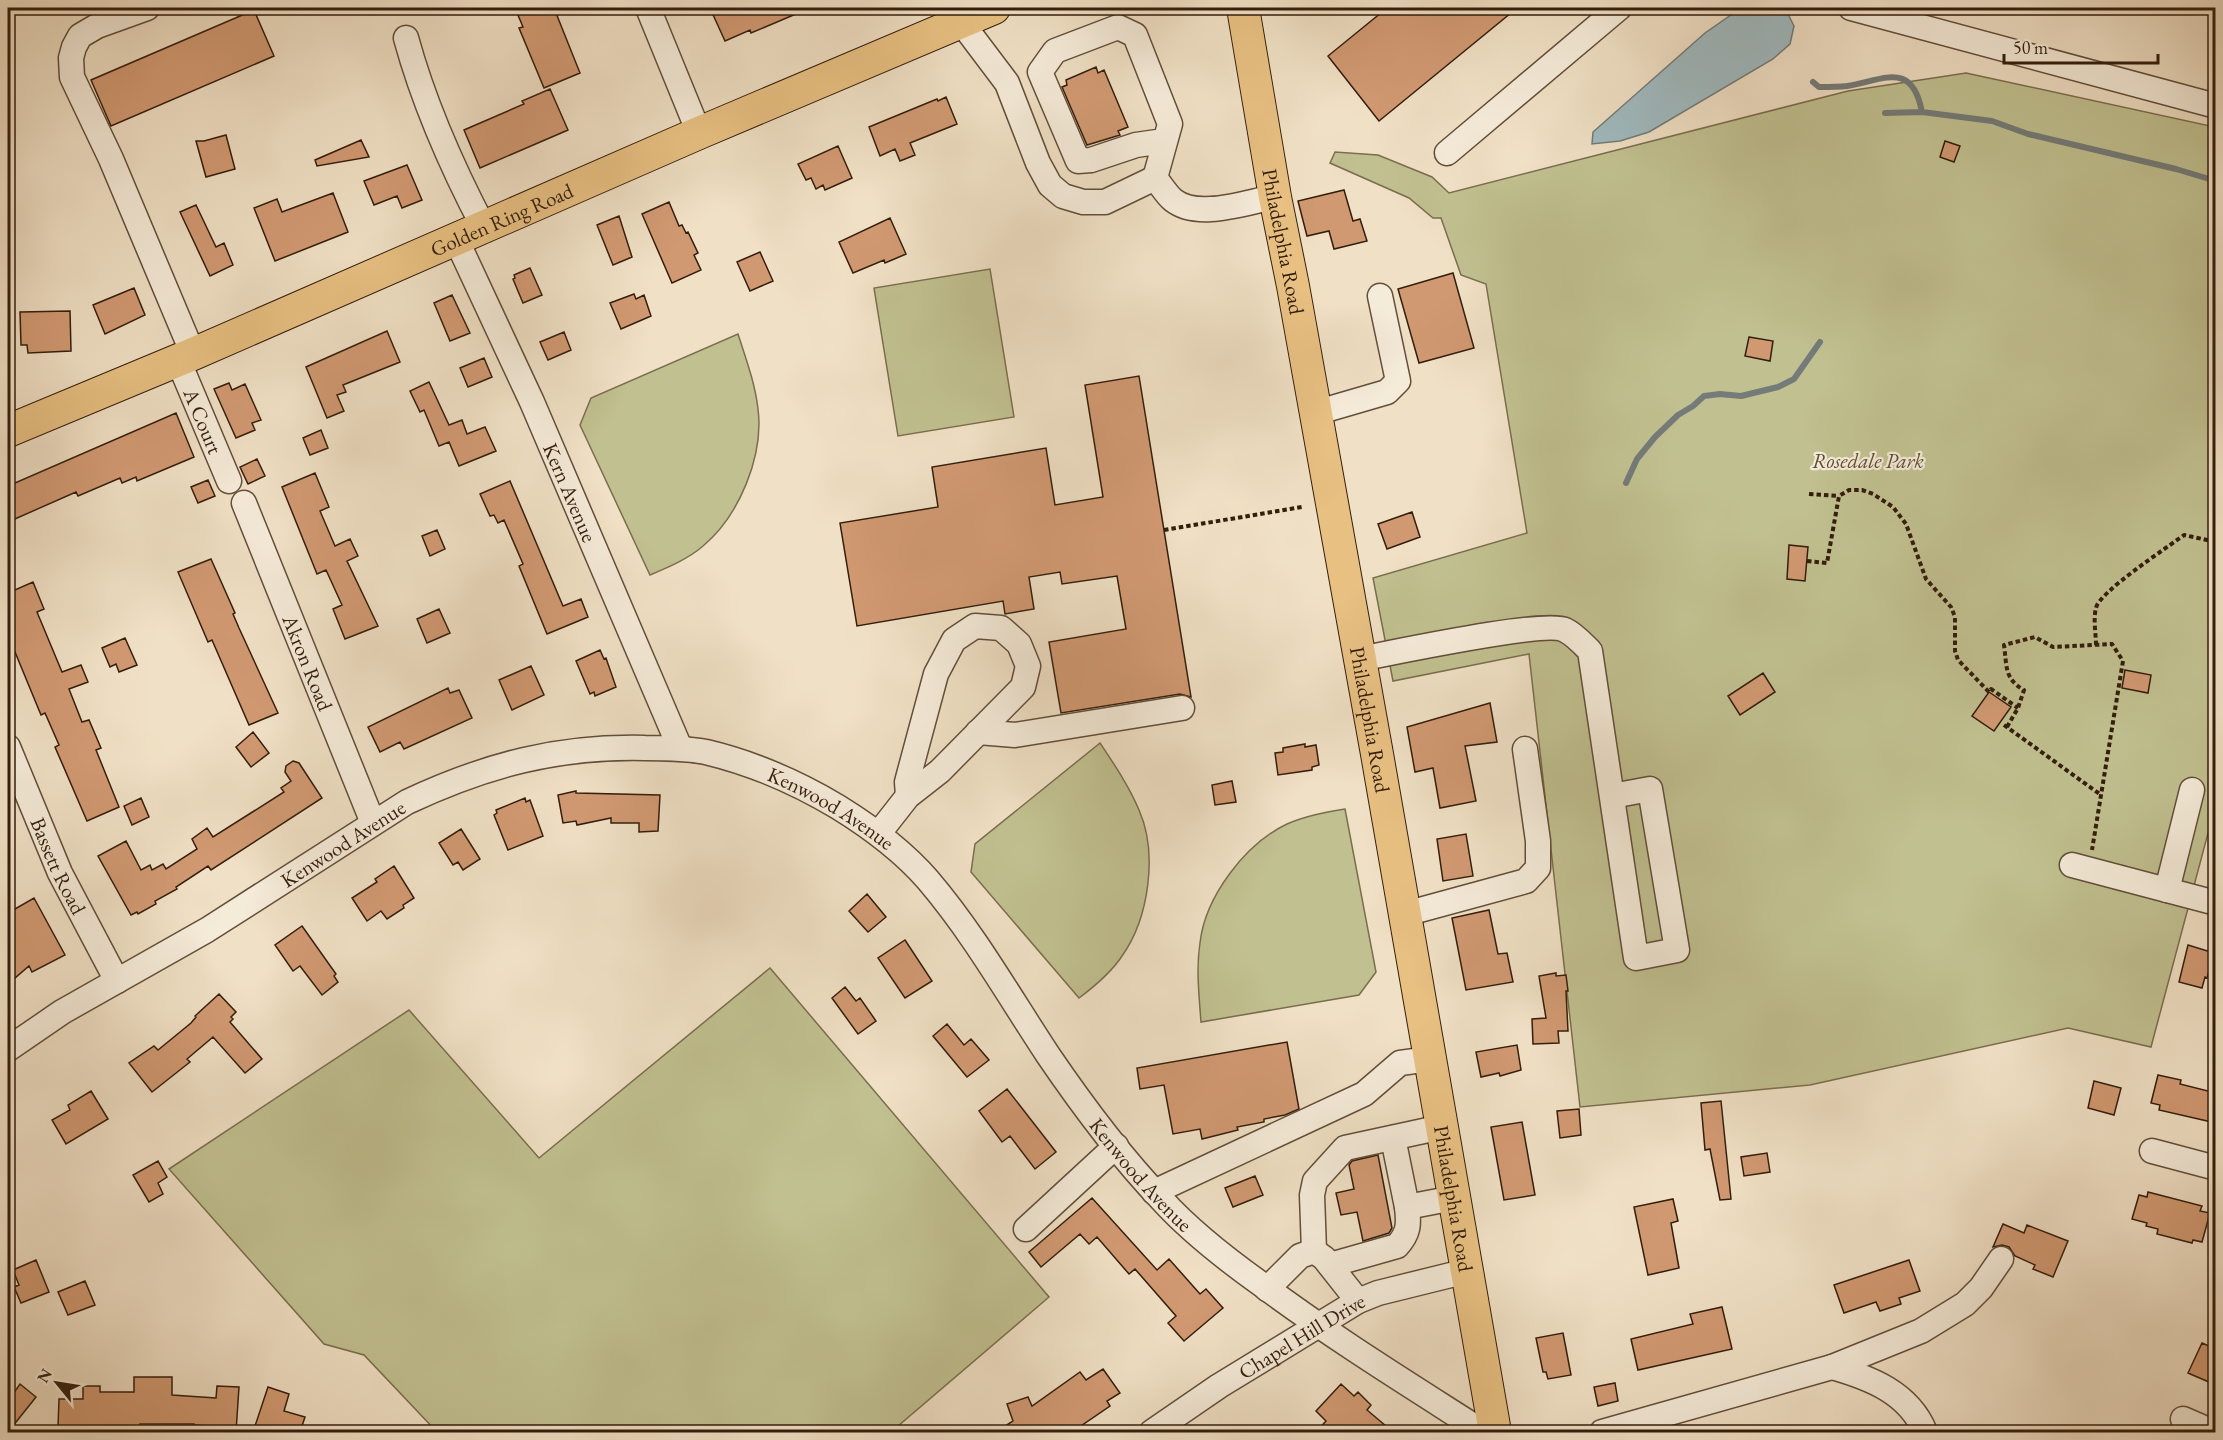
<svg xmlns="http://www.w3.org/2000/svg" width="2223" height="1440" viewBox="0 0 2223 1440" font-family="'EB Garamond',serif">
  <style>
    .green { fill: #c1c090; stroke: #7a6e4e; stroke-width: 1.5 }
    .water { fill: #a0bac0; stroke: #747b78; stroke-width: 1.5 }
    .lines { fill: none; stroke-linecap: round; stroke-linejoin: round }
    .stream { stroke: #747b78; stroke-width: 6 }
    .building { fill: #d19972; stroke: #331d0c; stroke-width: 1.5 }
    .minor-casing { stroke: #624e3a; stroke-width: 27 }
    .major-casing { stroke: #331d0c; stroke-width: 34 }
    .path { stroke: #331d0c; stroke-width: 4; stroke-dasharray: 4.5 3; stroke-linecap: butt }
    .minor { stroke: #f5ebd9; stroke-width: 24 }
    .major { stroke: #e8c082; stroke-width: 32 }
    .labels { text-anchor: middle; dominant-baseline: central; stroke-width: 4.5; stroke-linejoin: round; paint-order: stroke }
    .street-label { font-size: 21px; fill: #331d0c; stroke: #f5ebd9 }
    .park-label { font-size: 21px; font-style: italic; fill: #5e4e34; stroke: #f5ebd9 }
  </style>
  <rect width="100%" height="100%" fill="#f0e0c5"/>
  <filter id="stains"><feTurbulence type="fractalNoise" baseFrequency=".00333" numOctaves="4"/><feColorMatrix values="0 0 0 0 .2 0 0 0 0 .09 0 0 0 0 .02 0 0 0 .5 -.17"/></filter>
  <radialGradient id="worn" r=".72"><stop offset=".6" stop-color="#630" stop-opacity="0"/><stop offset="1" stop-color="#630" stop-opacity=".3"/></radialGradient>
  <!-- green -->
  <path class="green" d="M1966 73 2215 127V807L2151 1047 2068 1028 1810 1085 1580 1107 1529 654 1393 681 1373 578 1527 533 1486 284 1461 275 1441 218H1433L1409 198 1330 163 1335 152 1378 155 1432 177 1449 193 1848 91Z
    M990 269 1014 417 898 436 874 288Z
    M738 334C746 359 755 383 758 409 764 456 739 516 703 546 688 559 669 567 650 575L580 425 591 398Z
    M1100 743C1114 764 1129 786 1139 810 1158 853 1149 918 1122 956 1111 973 1095 986 1079 998L971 872 975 844Z
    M1345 809 1376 972 1359 995 1201 1022C1199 995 1196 969 1200 943 1205 897 1245 844 1287 824 1305 816 1325 812 1345 809Z
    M770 968 1049 1297 891 1432H437L364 1355 324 1344 169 1169 409 1010 539 1158Z"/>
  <!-- water -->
  <path class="water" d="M1741 8H1785L1794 26 1790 44 1773 59 1649 132 1620 141 1592 144 1593 132 1705 33Z"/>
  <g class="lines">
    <!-- stream -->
    <path class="stream" d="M1813 82 1819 87C1828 87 1838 87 1847 86 1884 80 1912 60 1922 112
      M1885 113 1922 112 1992 121 2028 134 2176 169 2216 181
      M1626 483 1637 459 1655 437 1678 415 1693 406 1704 396 1720 394 1741 396 1778 387 1794 379 1820 342"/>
  </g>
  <!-- building -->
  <path class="building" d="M515 8H554L580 73 544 88 519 28 523 27Z
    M710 8H810L751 33 750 30 725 41Z
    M1387 8H1517L1379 121 1328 56Z
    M254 10 274 56 111 126 91 80Z
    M1096 67 1098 73 1104 70 1128 127 1118 131 1120 135 1087 145 1062 87 1067 85 1066 80Z
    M550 89 568 130 480 168 464 130 524 104 522 101Z
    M946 97 957 124 910 143 915 155 900 161 895 149 880 156 869 127 937 99 938 101Z
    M226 135 235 169 206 177 196 141H204Z
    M361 140 369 157 317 166 315 160Z
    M1945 141 1960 146 1954 162 1940 157Z
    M838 146 852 178 825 190 823 185 816 189 811 178 806 180 798 164Z
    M407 165 422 200 402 208 397 196 374 205 364 181Z
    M1344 190 1353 221 1360 219 1367 241 1334 249 1329 231 1307 236 1298 201Z
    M333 193 348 232 275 261 254 208 277 199 282 212Z
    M669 202 679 226 682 225 686 233 688 232 698 253 694 255 701 270 672 283 642 214Z
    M196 205 216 247 224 243 233 265 210 276 180 212Z
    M619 216 632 257 613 265 597 225Z
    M890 218 906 254 885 263 884 260 853 273 839 242Z
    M760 252 773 281 750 291 737 262Z
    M530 268 542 295 523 303 513 279 515 278 514 275Z
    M1453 273 1474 348 1419 363 1398 289Z
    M134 288 145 315 105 334 93 305Z
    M634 294 636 299 644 295 651 316 621 329 610 303Z
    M452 295 470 333 450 341 434 303Z
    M70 311 71 351 28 353 27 345H21L20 312Z
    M387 331 400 362 343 385 346 392 337 395 344 411 327 418 306 367Z
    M564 332 571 350 548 360 540 342Z
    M1749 337 1773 341 1770 361 1745 356Z
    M484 358 492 377 468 387 460 368Z
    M1139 376 1191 697 1180 694 1061 713 1049 642 1126 629 1117 576 1062 584 1060 572 1029 577 1034 609 1005 614 1003 601 857 626 840 523 938 507 932 467 1046 448 1055 505 1103 497 1085 385Z
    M429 382 449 425 462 420 467 434 485 427 496 451 459 466 449 442 439 446 424 410 420 412 410 391Z
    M229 383 232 390 245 384 261 420 252 423 255 430 236 438 214 389Z
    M176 413 194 457 137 481 136 477 122 483 120 478 78 496 76 492 8 522V486Z
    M321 430 328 448 310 455 303 438Z
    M257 459 265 476 248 484 240 467Z
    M315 473 329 507 320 511 335 546 350 539 358 556 347 561 378 626 345 639 333 609 342 605 326 570 317 574 282 487Z
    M208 480 215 496 198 503 191 487Z
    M510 481 563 606 581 599 588 617 547 634 519 566 523 564 504 520 498 523 494 515 490 516 480 494Z
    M1412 512 1420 537 1387 549 1378 524Z
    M437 530 445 549 430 556 422 536Z
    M1789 545 1808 547 1805 581 1787 579Z
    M211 559 235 613 233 614 239 628 278 713 249 725 212 640 208 642 178 572Z
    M33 582 44 609 37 612 62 672 81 665 88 682 69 689 82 722 89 720 101 748 96 750 119 807 87 821 55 747 59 745 45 713 41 715 8 635V593Z
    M439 609 450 633 427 643 417 619Z
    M125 638 137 665 119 672 116 664 110 667 102 648Z
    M600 650 604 659 606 658 616 687 595 696 594 692 590 694 576 661Z
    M531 666 544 695 512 710 499 680Z
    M2125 670 2151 675 2148 693 2122 688Z
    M1763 673 1775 692 1740 715 1728 696Z
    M448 688 450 693 459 690 472 718 404 749 400 742 380 752 368 727Z
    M1989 692 2011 707 1994 731 1972 716Z
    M1490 703 1497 742 1465 746 1476 801 1440 808 1433 768 1415 772 1407 727Z
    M253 732 269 753 251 767 236 747Z
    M1305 744V747L1316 745 1319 765 1312 767V770L1278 775 1275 753 1283 752V748Z
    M293 761 299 763 322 798 211 870 208 866 176 887 177 889 155 901 156 904 138 914 137 912 131 915 98 856 126 841 141 870 150 865 152 870 163 864 166 869 197 849 192 839 207 828 213 837 284 792 281 788 291 781 285 772 286 766Z
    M1232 781 1236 802 1215 805 1212 785Z
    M576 791V793L660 795 658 831 639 832V823H611V818L577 825 576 821 563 823 558 795Z
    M141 798 149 817 132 825 124 806Z
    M525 798 526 802 530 800 543 836 508 850 494 815 497 813 496 810Z
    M461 829 480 859 463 870 458 862 453 865 439 843Z
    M1466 834 1473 876 1443 881 1437 839Z
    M394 866 414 898 403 905 404 908 387 919 381 911 367 921 352 898 377 882 375 879Z
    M867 894 886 917 868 932 849 911Z
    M34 898 65 955 32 972 29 966 8 984V913Z
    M1489 910 1498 954 1507 953 1513 982 1466 990 1452 918Z
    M302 926 336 974 334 976 338 982 322 995 300 966 293 971 275 945Z
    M905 940 932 981 905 998 878 958Z
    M2188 945 2214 953 2207 978 2205 977 2202 988 2179 982Z
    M1556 973V976L1566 975 1568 991H1566L1568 1031H1558L1559 1043 1533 1044 1532 1019 1546 1018 1539 976Z
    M845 987 856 1001 860 998 876 1021 858 1034 832 998Z
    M219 994 236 1012 231 1017 233 1019 230 1022 262 1059 245 1073 213 1037 187 1059 190 1062 152 1092 129 1063 154 1046 158 1050 191 1023 196 1017 195 1016Z
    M947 1024 964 1045 971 1039 989 1060 967 1077 933 1036Z
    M1287 1042 1299 1109 1285 1115 1264 1119V1122L1237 1127 1238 1130 1202 1139 1200 1129 1173 1134 1164 1085 1140 1089 1137 1068Z
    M1517 1045 1521 1070 1500 1076 1499 1073 1481 1077 1476 1052Z
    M2158 1075 2181 1080 2180 1084 2216 1093V1123L2159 1110 2160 1105 2151 1103Z
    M2094 1081 2121 1088 2114 1115 2088 1108Z
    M1007 1089 1056 1152 1035 1169 1010 1136 1002 1142 979 1111Z
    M91 1091 108 1119 66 1144 52 1120 70 1110 68 1105Z
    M1721 1101 1731 1199 1720 1200 1710 1149 1705 1150 1701 1103Z
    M1579 1109 1581 1135 1560 1138 1557 1111Z
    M1522 1122 1535 1195 1504 1200 1491 1127Z
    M1767 1153 1770 1172 1744 1176 1741 1157Z
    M1378 1155 1392 1228 1389 1233 1363 1241 1357 1212 1341 1215 1336 1193 1354 1189 1349 1165 1352 1161Z
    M158 1161 167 1177 158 1183 163 1194 149 1202 133 1175Z
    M1255 1176 1263 1195 1233 1207 1225 1188Z
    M2148 1192 2202 1206 2200 1211 2210 1213 2202 1242 2193 1240 2192 1243 2157 1234 2158 1229 2146 1226 2147 1223 2132 1219 2139 1195 2147 1197Z
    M1092 1198 1157 1270 1169 1259 1200 1294 1206 1289 1223 1308 1184 1341 1168 1323 1176 1316 1135 1269 1129 1274 1097 1237 1089 1244 1080 1234 1041 1267 1029 1252Z
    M1673 1199 1678 1221 1671 1223 1679 1268 1648 1275 1634 1207Z
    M2003 1224 2024 1233 2027 1225 2068 1241 2053 1277 2033 1269 2035 1265 2015 1256 2009 1247 2002 1245 1993 1247Z
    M36 1260 49 1292 21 1303 14 1287 19 1285 13 1270Z
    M1909 1260 1920 1291 1899 1298 1901 1304 1880 1311 1876 1302 1844 1313 1834 1285Z
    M85 1281 95 1305 68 1315 58 1292Z
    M1722 1307 1732 1349 1638 1370 1631 1339 1693 1324 1690 1314Z
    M1563 1333 1571 1375 1548 1379 1546 1372H1543L1536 1338Z
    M2202 1343 2216 1349V1385L2188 1373Z
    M1103 1369 1120 1393 1107 1401 1110 1406 1072 1432H996L1013 1421 1007 1404 1028 1397 1032 1406 1080 1372 1086 1380Z
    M134 1377H172V1395L216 1398 217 1386 239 1387 236 1432H208V1426L194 1425V1424H140V1427H102L100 1432H72L73 1428 58 1427 59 1399H83V1386H100V1392H134Z
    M1615 1383 1618 1401 1598 1406 1594 1387Z
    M20 1384 36 1397 8 1432V1401Z
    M1341 1384 1354 1396 1358 1392 1371 1405 1367 1410 1393 1432H1316L1326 1421 1316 1411Z
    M268 1387 289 1394 284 1411 305 1417 300 1432H253Z"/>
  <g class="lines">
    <!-- minor casing -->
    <g class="minor-casing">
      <g id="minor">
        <path d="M147 8 97 26 80 36 74 47 71 58 72 77 111 159 193 354"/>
        <path d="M648 8 699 133"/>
        <path d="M953 8 961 22 1007 83 1038 163 1050 185 1063 196 1083 202H1105L1155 178"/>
        <path d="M1851 8 2216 106"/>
        <path d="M406 38C424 104 452 167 484 228"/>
        <path d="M1164 141 1136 145 1091 160 1078 161 1040 72 1055 51 1118 27 1135 35 1170 124 1155 178C1161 185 1166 194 1173 200 1198 220 1246 202 1275 197"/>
        <path d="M1447 153 1619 8"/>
        <path id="s1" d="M456 239 532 402 680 748"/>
        <path id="s2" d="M178 360 229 481"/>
        <path d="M1315 413 1387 392 1398 381 1380 296"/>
        <path id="s3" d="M244 503 373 823"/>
        <path d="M1359 659C1392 653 1545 620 1565 630 1574 634 1583 644 1590 651L1636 958 1677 950 1650 789 1612 796"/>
        <path d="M978 732 1015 735 1182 708"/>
        <path id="s4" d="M8 747 60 873 117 981"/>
        <path d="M879 833 908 796 940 771 1023 687 1028 666 1019 644 1001 628 975 626 954 640 936 674 907 782 908 796"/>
        <path d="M2072 865 2216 903"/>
        <path d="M2167 890 2192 790"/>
        <path d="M1405 914 1526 881 1538 868V841L1525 749"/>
        <path id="s5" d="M8 1049 62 1012 207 930 407 802C486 765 557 746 645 748 665 748 686 748 706 752 752 763 798 783 838 807 872 828 902 850 928 880 974 934 1009 996 1048 1055 1082 1105 1120 1156 1162 1200 1191 1232 1226 1259 1261 1284 1332 1337 1408 1384 1483 1432"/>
        <path d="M1393 1138 1407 1207"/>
        <path d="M2152 1151 2216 1168"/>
        <path d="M1154 1192 1364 1094 1400 1063 1430 1059"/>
        <path d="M1026 1229 1116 1146"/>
        <path d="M1314 1251 1312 1195 1315 1181 1345 1148 1442 1127"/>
        <path d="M1330 1265 1397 1246C1409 1233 1409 1224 1407 1207L1454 1198"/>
        <path d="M1267 1289 1300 1256 1314 1251 1324 1258 1358 1301"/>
        <path d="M1832 1367C1871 1378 1909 1393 1925 1432"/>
        <path d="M2183 1419 2213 1432"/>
        <path id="s6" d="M1152 1432 1219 1386 1358 1301 1378 1293 1467 1271"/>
        <path d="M1602 1432 1832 1367 1921 1331 1965 1304 1981 1288 2001 1259"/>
      </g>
    </g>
    <!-- major casing -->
    <g class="major-casing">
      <g id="major">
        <path id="s7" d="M1243 8 1275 197 1293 286 1377 754 1495 1432"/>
        <path id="s8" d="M8 431 193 354 699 133 994 8"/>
      </g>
    </g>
    <!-- path -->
    <path class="path" d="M1809 494 1839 496
      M1164 530 1302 507
      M1807 561 1827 563 1839 496 1849 490H1862L1873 494 1893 507 1906 524 1926 579 1951 607 1955 617V651L1958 660 1989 692 1991 689 2018 708
      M2096 645C2096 634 2093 619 2096 608 2099 592 2168 547 2184 535L2216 542
      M2004 725 2101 795
      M2007 727 2018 708 2024 690C2004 679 2007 666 2004 645L2035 637 2053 647 2112 644 2123 661 2092 850"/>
    <!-- minor -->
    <use href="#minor" class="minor"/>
    <!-- major -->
    <use href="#major" class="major"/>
  </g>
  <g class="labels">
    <!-- street labels -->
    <g class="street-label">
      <text stroke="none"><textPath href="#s8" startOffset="537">Golden Ring Road</textPath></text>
      <text stroke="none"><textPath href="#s7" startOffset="237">Philadelphia Road</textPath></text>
      <text stroke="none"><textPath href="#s2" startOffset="66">A Court</textPath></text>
      <text stroke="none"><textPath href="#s1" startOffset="278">Kern Avenue</textPath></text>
      <text stroke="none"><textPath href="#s3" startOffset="172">Akron Road</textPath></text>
      <text stroke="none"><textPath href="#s7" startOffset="723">Philadelphia Road</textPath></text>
      <text stroke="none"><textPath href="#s5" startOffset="915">Kenwood Avenue</textPath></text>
      <text stroke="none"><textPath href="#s5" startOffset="393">Kenwood Avenue</textPath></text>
      <text stroke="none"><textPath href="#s4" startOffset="129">Bassett Road</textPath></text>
      <text stroke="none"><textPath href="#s5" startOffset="1401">Kenwood Avenue</textPath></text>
      <text stroke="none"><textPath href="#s7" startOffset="1209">Philadelphia Road</textPath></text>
      <text stroke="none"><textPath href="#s6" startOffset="178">Chapel Hill Drive</textPath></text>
    </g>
    <!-- park labels -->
    <g class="park-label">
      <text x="1868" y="460">Rosedale Park</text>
    </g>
  </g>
  <!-- margin -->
  <rect width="2223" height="1440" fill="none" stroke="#f0e0c5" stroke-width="30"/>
  <rect x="9" y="9" width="2205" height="1422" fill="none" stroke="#331d0c" stroke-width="3"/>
  <rect x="15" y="15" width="2193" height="1410" fill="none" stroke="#331d0c" stroke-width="1.5"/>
  <!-- north arrow -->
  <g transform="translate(57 1383) rotate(300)" stroke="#f5ebd9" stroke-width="4.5" paint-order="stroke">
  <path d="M0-4.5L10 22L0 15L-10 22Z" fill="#331d0c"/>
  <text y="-9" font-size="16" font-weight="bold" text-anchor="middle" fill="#331d0c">N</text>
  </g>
  <!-- scale -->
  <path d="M2004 54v9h154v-9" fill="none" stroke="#331d0c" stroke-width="3"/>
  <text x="2013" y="54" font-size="18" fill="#331d0c" stroke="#f5ebd9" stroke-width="4.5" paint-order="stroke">50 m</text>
  <rect width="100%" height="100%" filter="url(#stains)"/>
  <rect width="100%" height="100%" fill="url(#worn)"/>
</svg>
